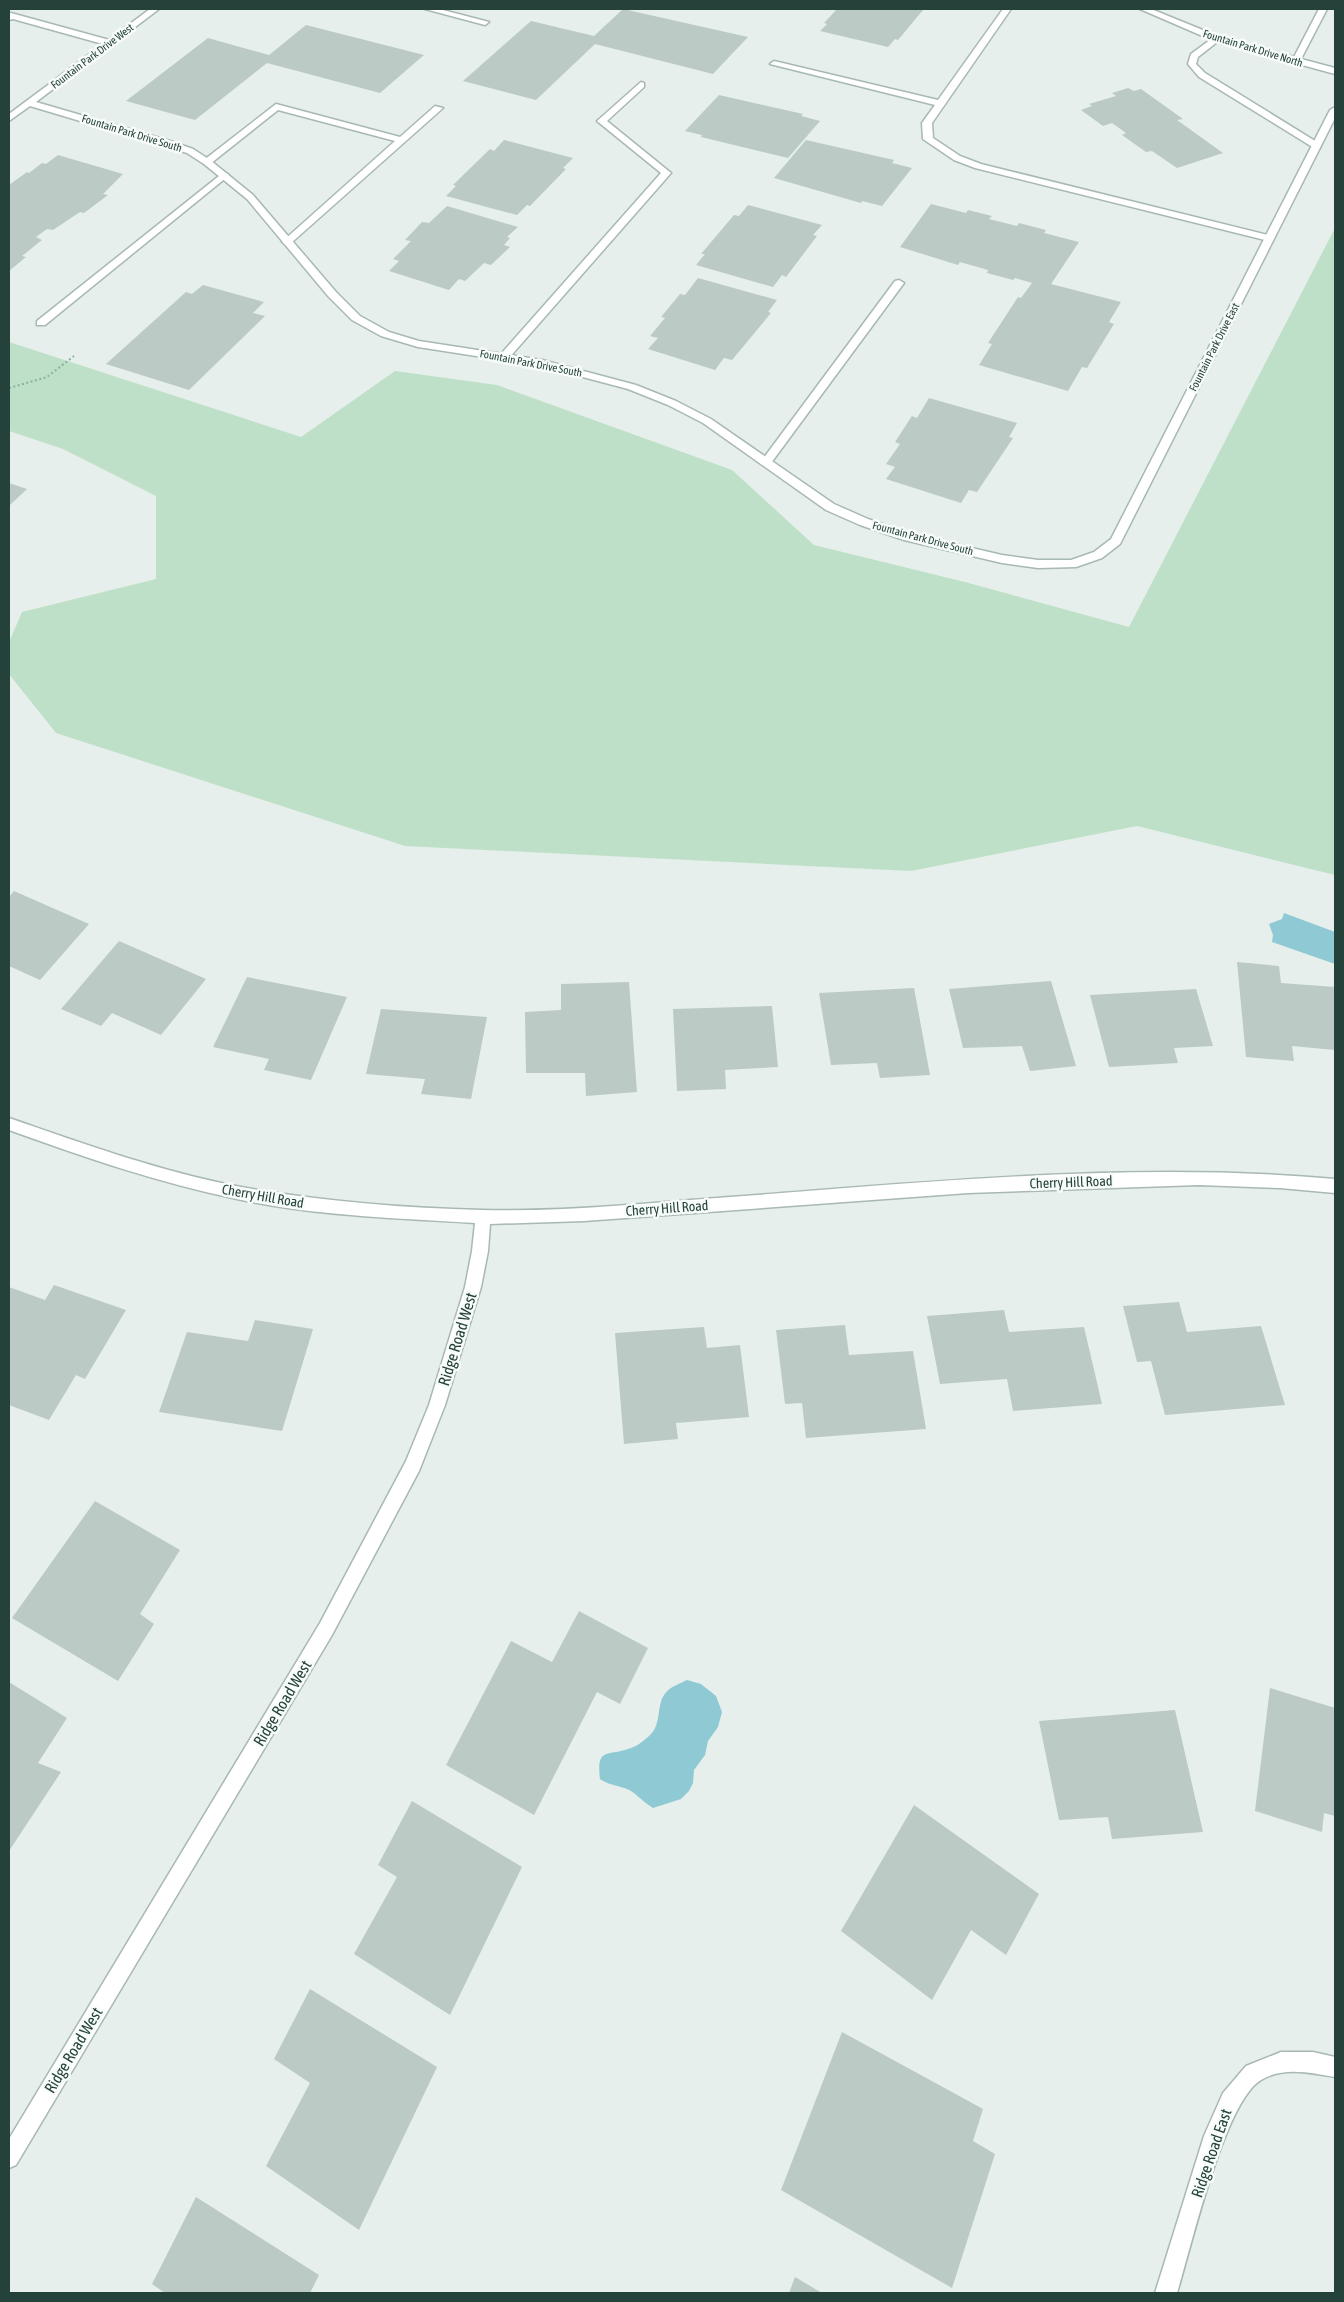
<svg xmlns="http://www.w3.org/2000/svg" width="1344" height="2302" viewBox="0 0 1344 2302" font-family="'Asap Condensed',sans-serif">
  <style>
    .green { fill: #bfe0c8 }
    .water { fill: #8ec9d4 }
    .building { fill: #bbcac4 }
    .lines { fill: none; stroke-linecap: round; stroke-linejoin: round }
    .service-casing { stroke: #a8b8b2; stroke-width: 3 }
    .minor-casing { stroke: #a8b8b2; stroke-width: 3 }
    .path { stroke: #86b3a5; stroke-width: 2; stroke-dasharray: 2 2.5; stroke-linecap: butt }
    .service { fill: #fff; fill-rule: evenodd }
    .minor { fill: #fff; fill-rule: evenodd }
    .labels { text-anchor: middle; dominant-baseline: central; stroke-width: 5; stroke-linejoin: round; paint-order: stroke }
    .far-street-label { font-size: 11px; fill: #24423a; stroke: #f7fbf9 }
    .street-label { font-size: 14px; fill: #24423a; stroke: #f7fbf9 }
    .near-street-label { font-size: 16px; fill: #24423a; stroke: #f7fbf9 }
  </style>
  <rect width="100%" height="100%" fill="#e6efeb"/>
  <!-- green -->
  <path class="green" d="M1335 228V875L1137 826 911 871 405 846 56 733 9 674V642L22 612 156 579V496L63 449 9 431V342L301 437 395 371 497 385 732 470 814 545 965 582 1129 627Z"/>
  <!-- water -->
  <path class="water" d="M1284 913 1335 932V964L1272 942 1273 935 1269 924 1282 919Z
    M687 1680 701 1684 716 1696 722 1712 718 1727 708 1741 705 1755 694 1770 693 1783 689 1791 681 1799 653 1808C645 1803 640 1798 634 1793 624 1785 611 1787 600 1779 596 1747 608 1756 628 1749 636 1747 642 1742 648 1737 662 1726 656 1708 664 1695 669 1687 679 1684 687 1680Z"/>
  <!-- building -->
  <path class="building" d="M623 9 748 37 713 74 595 44 536 100 463 81 531 21 594 36Z
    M837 9H920L923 10 898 40 895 39 888 47 820 31 827 24 824 23Z
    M306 25 424 55 380 93 267 63 195 120 126 101 208 38 269 55Z
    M1128 88 1134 91 1141 89 1183 119 1177 120 1223 153 1177 168 1152 151 1146 152 1122 135 1126 133 1112 123 1103 126 1081 110 1092 106 1089 104 1116 96 1112 93Z
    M719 95 803 114 801 116 820 121 788 158 701 137 702 135 685 131Z
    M504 140 573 158 563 168 566 169 530 206 527 205 517 215 446 196 456 186 453 185 490 149 494 151Z
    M806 140 894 160 892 163 912 168 882 206 862 201 861 203 774 178Z
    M58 155 123 174 103 194 108 195 84 213 80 212 53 230 47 229 36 237 42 240 22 256 26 257 9 271V185L27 172 29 173 42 163 46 164Z
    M931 204 966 213 968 210 992 216 989 219 1017 226 1019 223 1046 230 1044 233 1079 242 1051 284 1121 302 1109 322 1114 324 1087 368 1082 367 1068 391 979 365 992 344 988 343 1018 297 1021 298 1032 283 1015 278 1013 280 987 273 988 270 960 262 958 265 900 247Z
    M748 205 822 225 813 235 817 236 786 277 782 275 773 287 696 265 705 254H701L734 215 739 216Z
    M447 206 518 227 507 237 510 238 504 245 510 247 491 265 484 263 465 281 459 279 449 290 389 271 399 261 393 259 411 241 405 240 422 222 429 223Z
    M698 278 777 300 768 312 771 313 732 360 724 358 715 370 648 349 658 338 650 336 665 318 661 317 680 294 685 295Z
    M203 285 264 302 253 313 265 316 189 390 106 364 186 292 192 294Z
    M929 398 1017 423 1009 437 1013 438 977 492 969 490 961 503 886 479 895 467 886 464 900 444 895 442 912 416 917 418Z
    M9 483 27 489 9 506Z
    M14 891 89 924 40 980 9 966V897Z
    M119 941 206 979 161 1035 112 1013 101 1026 61 1009Z
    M1237 962 1279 966 1281 983 1335 987V1050L1292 1046 1294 1061 1246 1057Z
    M247 977 347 997 311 1080 264 1070 269 1059 213 1047Z
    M1051 981 1076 1066 1030 1071 1022 1046 963 1048 949 989Z
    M629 982 637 1092 586 1096 585 1073H526L525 1012 561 1010V984Z
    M914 988 930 1075 880 1078 877 1063 831 1065 819 993Z
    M1196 989 1213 1046 1174 1048 1178 1063 1109 1067 1090 995Z
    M772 1006 778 1067 725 1070 726 1089 677 1091 673 1009Z
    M381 1009 487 1017 471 1099 421 1094 425 1079 366 1074Z
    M54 1285 126 1310 85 1379 76 1375 49 1420 9 1405V1287L45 1300Z
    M1179 1302 1187 1332 1261 1326 1285 1405 1165 1415 1151 1361 1137 1362 1123 1306Z
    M1004 1310 1009 1332 1084 1327 1102 1404 1013 1411 1007 1379 940 1384 927 1316Z
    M255 1320 313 1329 282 1431 159 1412 187 1332 248 1341Z
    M845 1325 849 1355 913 1351 926 1429 806 1438 802 1403 785 1404 776 1330Z
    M704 1327 707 1348 740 1345 749 1417 676 1423 678 1439 624 1444 615 1333Z
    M95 1501 180 1550 140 1614 154 1624 118 1681 12 1618Z
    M579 1611 648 1648 620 1704 597 1692 534 1815 446 1765 511 1641 552 1662Z
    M9 1682 67 1718 38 1763 61 1772 9 1851Z
    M1270 1688 1335 1708V1816L1324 1813 1322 1832 1255 1811Z
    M1175 1710 1203 1832 1112 1839 1108 1817 1059 1820 1039 1721Z
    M412 1801 522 1867 450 2015 354 1954 397 1877 378 1865Z
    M914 1805 1039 1894 1006 1955 971 1930 932 2000 841 1931Z
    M310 1989 437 2067 359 2230 266 2166 310 2083 274 2059Z
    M842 2032 983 2109 973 2141 995 2154 952 2288 781 2190Z
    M196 2197 319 2275 310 2293H165L152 2284Z
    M795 2277 822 2293H789Z"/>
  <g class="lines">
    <!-- service casing -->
    <g class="service-casing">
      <path id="service" d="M425 9H439L489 22 485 25Z
        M1003 9H1011L932 123 933 138 960 156 981 164 1272 236V240L1269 241 975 168 954 160 923 139 922 123 935 105 770 64 774 61 938 100Z
        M11 13 113 41 114 43 110 46 13 19 9 20V14Z
        M1214 37 1221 39 1198 57 1196 64 1205 73 1320 144V148H1314L1199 77 1188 64 1191 54Z
        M641 82 644 83V87L607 121 671 173 508 359H500V355L661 173 597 121Z
        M276 104 400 137 435 106 443 108 290 244 287 245 282 242 284 240 395 141 278 110 210 164H204V160Z
        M224 172 229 175 227 177 45 325H37V321Z
        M899 280 904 283 771 463H763L761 461 763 459 895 281Z"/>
    </g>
    <!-- minor casing -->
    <g class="minor-casing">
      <path id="minor" d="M150 9H159L36 102 170 141 193 149 210 160 253 195 336 292 360 316 389 332 419 341 542 360 636 385 676 401 711 419 834 504 868 519 911 534 1002 555 1038 560H1071L1094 552 1111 539 1330 110 1335 107V118L1120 544 1102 558 1076 567 1038 568 1002 563 904 540 860 525 826 510 703 423 668 405 628 389 541 366 418 347 381 336 352 320 328 296 247 199 204 164 187 153 30 106 9 121V114Z
        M1140 9H1151L1220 37 1294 57 1319 9H1327L1301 59 1335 68V74L1214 41Z
        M9 1118C85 1144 161 1172 241 1187 320 1201 402 1208 482 1210 564 1212 648 1203 730 1197 930 1182 1136 1161 1335 1179V1193L1280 1188 1199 1185 968 1193 584 1221 490 1224 488 1251 481 1287 445 1405 419 1471 332 1635 16 2165 9 2168V2139L320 1623 406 1461 429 1405 465 1287 472 1251 475 1223C396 1218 315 1216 237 1199 159 1183 84 1157 9 1130Z
        M1281 2052H1313L1335 2057V2077C1311 2073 1284 2066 1261 2080 1224 2102 1191 2248 1177 2293H1155L1204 2136 1223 2093 1246 2066Z"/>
    </g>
    <!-- path -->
    <path class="path" d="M9 388 47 377 74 356"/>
    <!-- service -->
    <use href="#service" class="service"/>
    <!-- minor -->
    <use href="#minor" class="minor"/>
  </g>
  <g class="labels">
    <!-- far-street labels -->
    <g class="far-street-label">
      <text transform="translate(1253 48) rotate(17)">Fountain Park Drive North</text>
      <text transform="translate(92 56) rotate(-37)">Fountain Park Drive West</text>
      <text transform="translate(132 133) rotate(17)">Fountain Park Drive South</text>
      <text transform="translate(1214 347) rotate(-63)">Fountain Park Drive East</text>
      <text transform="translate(531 363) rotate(11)">Fountain Park Drive South</text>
      <text transform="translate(923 538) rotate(15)">Fountain Park Drive South</text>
    </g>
    <!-- street labels -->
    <g class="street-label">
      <text transform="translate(1071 1182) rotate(-2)">Cherry Hill Road</text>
      <text transform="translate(263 1196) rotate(10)">Cherry Hill Road</text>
      <text transform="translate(667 1208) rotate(-4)">Cherry Hill Road</text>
    </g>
    <!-- near-street labels -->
    <g class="near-street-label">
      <text transform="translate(457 1339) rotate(-73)">Ridge Road West</text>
      <text transform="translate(282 1703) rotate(-59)">Ridge Road West</text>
      <text transform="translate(73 2050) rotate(-59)">Ridge Road West</text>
      <text transform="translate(1211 2153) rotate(-71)">Ridge Road East</text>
    </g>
  </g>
  <!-- border -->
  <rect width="1344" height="2302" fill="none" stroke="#24423a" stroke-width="20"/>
</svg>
